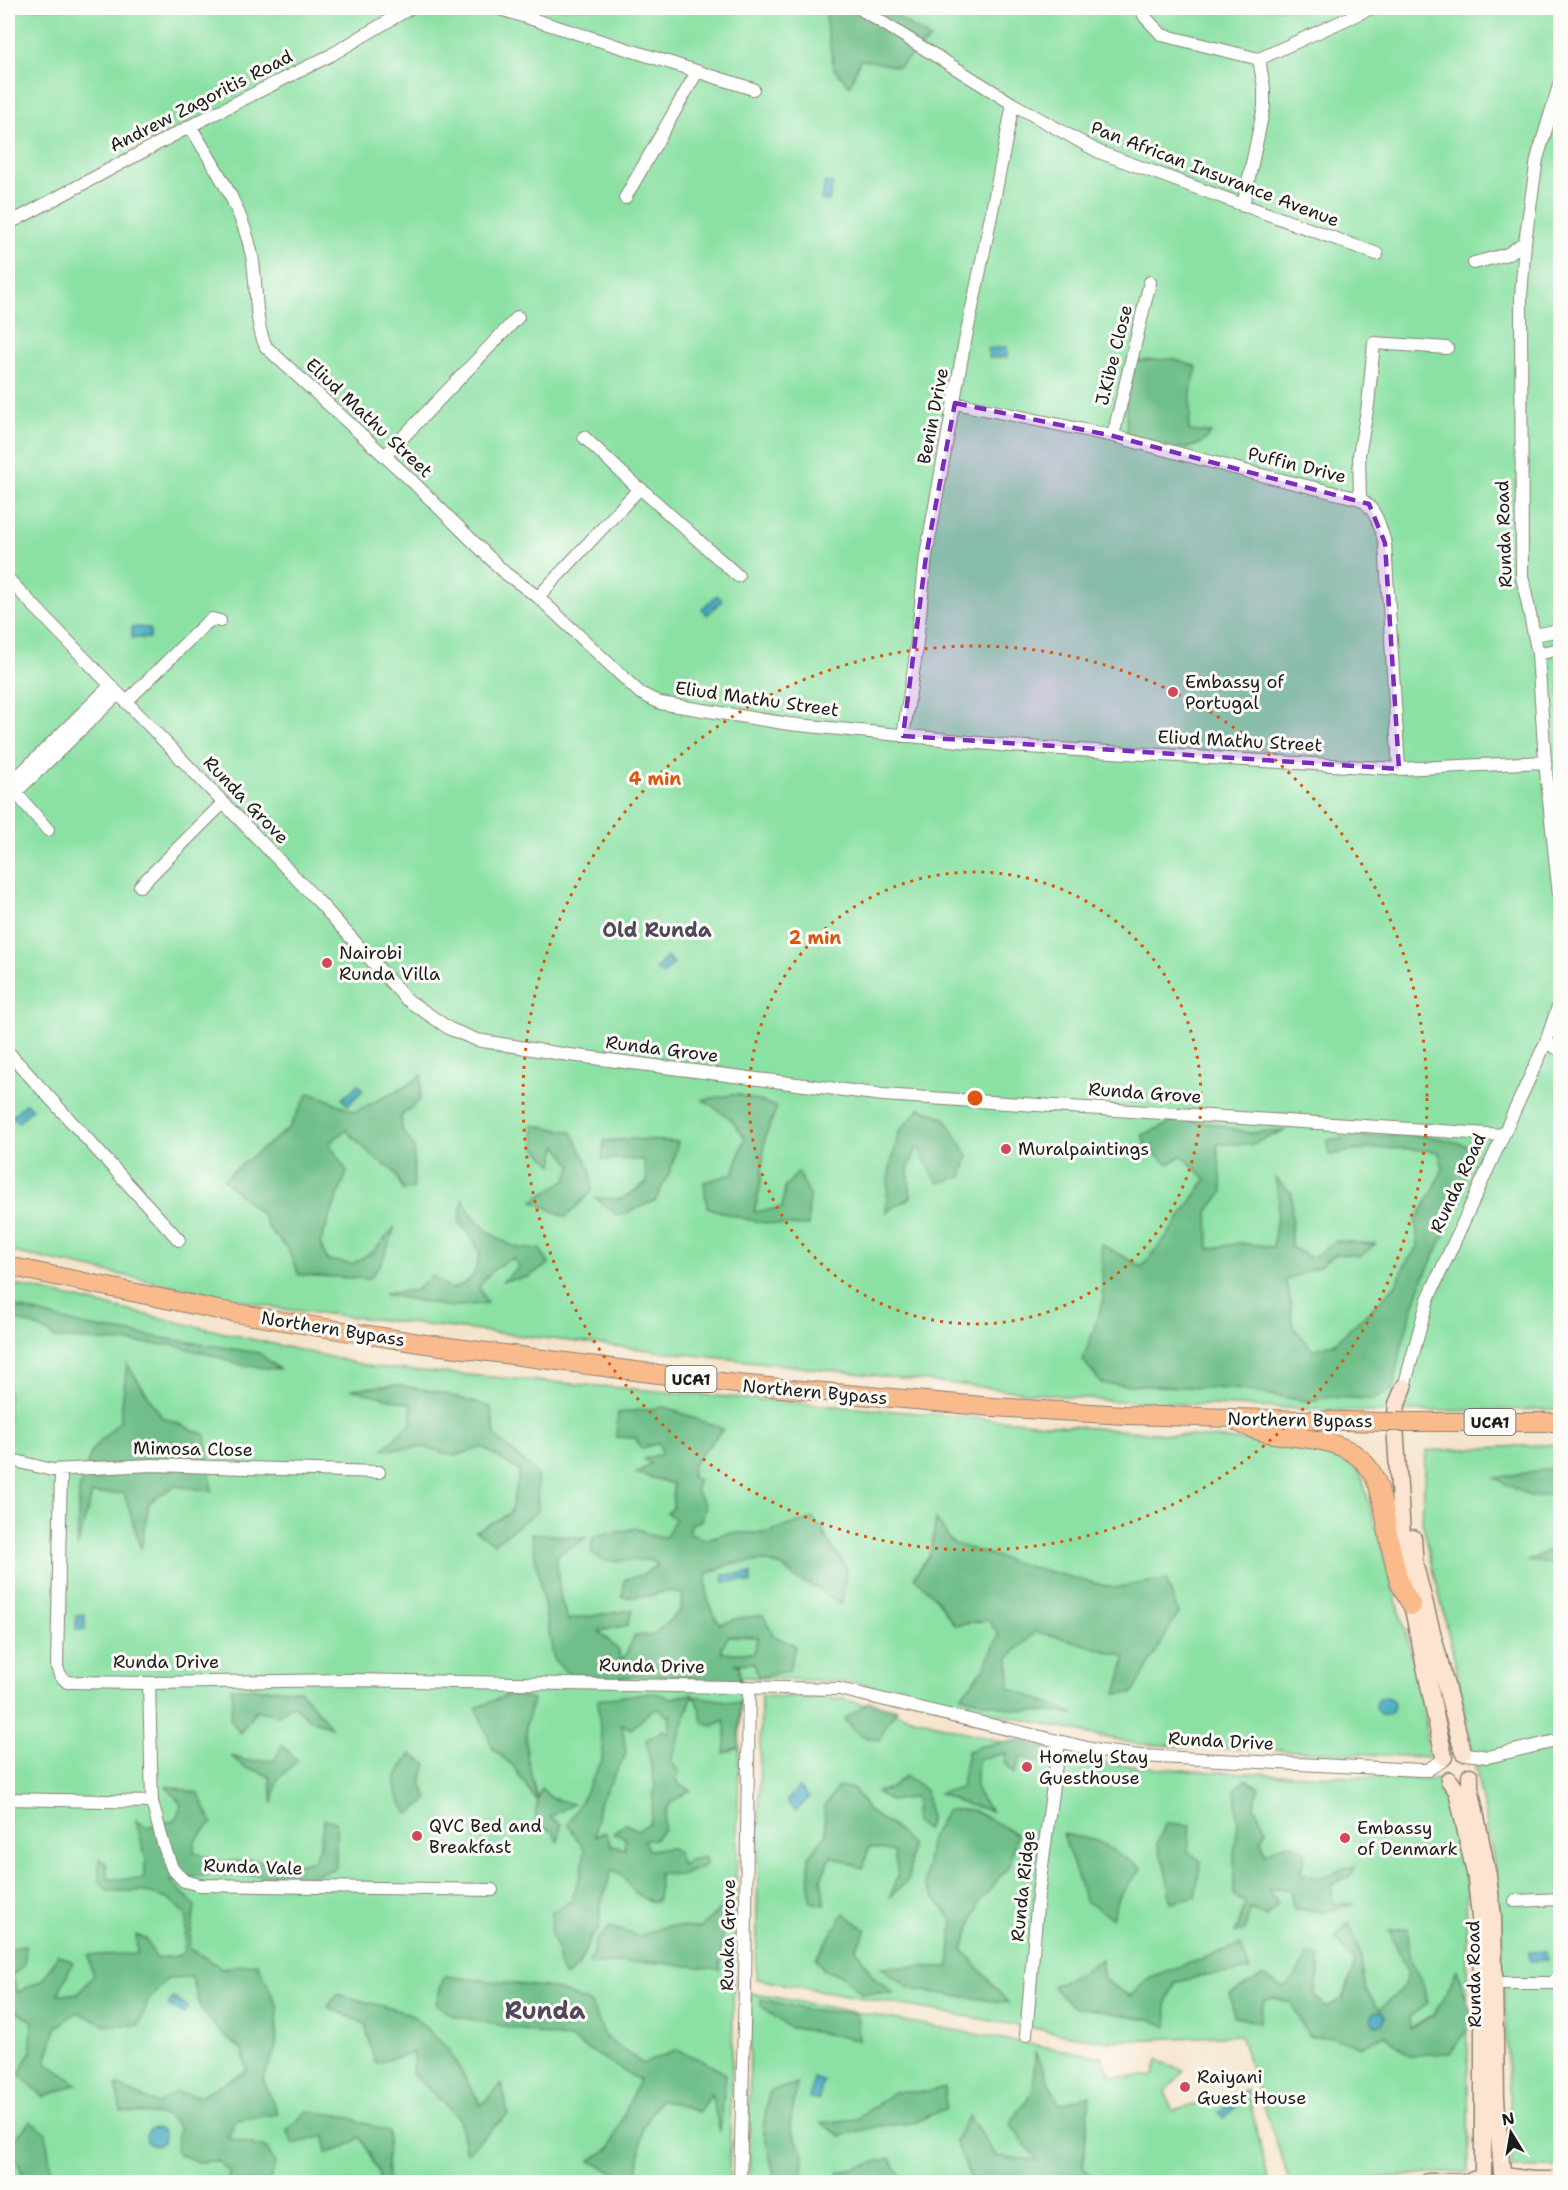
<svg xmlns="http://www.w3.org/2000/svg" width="1568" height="2190" viewBox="0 0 1568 2190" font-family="'Shantell Sans',sans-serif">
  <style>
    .green { fill: #8be1a4; stroke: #547e60; stroke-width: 1.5 }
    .forest { fill: #70bf8a; stroke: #466e53; stroke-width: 1.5; fill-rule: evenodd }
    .water { fill: #40a9bf; stroke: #2e626e; stroke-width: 1.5 }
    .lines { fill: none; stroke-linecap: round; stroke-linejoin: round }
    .street-casing { stroke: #888074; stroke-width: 14 }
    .secondary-casing { stroke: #888074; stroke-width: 19 }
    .primary-casing { stroke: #888074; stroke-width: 20 }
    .street { stroke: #fff; stroke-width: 12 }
    .secondary { stroke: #fde4d1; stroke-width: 16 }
    .primary { stroke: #fabb8c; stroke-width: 18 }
    .primary-bridge-casing { stroke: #888074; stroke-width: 20; stroke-linecap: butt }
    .primary-bridge { stroke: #fabb8c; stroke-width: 18 }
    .marked { fill: #7b2cbf; fill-opacity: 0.2; stroke: #7b2cbf; stroke-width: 4.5; stroke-dasharray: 12 8; stroke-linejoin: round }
    .ring { fill: none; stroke: #de560d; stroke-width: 3; stroke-dasharray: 3 6 }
    .poi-dot { fill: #d1495b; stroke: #fdfcf7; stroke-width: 2 }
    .labels { text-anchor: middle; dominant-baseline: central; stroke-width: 6; stroke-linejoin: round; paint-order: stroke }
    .shield { fill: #fdfcf7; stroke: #605f5e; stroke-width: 1.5 }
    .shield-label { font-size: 16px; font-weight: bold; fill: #1c1c1c }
    .street-label { font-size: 18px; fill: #1c1c1c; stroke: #fdfcf7 }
    .poi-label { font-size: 18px; fill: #1c1c1c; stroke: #fdfcf7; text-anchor: start }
    .neighbourhood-label { font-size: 20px; font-weight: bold; fill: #514859; stroke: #fdfcf7 }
    .district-label { font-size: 24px; font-weight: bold; fill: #514859; stroke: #fdfcf7 }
    .centre { fill: #de560d; stroke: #fdfcf7; stroke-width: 3 }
    .ring-label { font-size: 18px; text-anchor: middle; font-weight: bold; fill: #de560d; stroke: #fdfcf7; stroke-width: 6; stroke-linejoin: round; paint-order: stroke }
  </style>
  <rect width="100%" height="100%" fill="#fdfcf7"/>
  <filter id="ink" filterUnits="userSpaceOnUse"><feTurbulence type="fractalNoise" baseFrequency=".0167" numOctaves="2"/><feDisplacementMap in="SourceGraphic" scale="12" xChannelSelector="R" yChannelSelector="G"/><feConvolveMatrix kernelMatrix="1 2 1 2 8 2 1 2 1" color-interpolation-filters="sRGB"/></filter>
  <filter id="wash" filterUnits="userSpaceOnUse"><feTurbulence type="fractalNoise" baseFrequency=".008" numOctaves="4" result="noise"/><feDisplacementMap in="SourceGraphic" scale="24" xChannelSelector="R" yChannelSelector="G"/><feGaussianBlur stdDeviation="1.35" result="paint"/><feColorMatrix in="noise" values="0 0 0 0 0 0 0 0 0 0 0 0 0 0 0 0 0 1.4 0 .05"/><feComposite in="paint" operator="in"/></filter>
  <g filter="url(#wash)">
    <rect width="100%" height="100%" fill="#f5e4cc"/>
    <!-- green -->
    <path class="green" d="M8 8H1560V1409L1371 1412 1098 1400 282 1309 8 1251Z
      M8 1283 373 1367 1317 1447 1360 1471 1423 1695 1428 1757 1137 1744 850 1682 741 1677 729 2182H8Z
      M1560 1444V2168H1513L1498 1884 1456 1666 1422 1521 1426 1451Z
      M761 1696 843 1699 1069 1760 1193 1771 1439 1780 1466 1870 1469 2171 1323 2182H1290L1240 2035 1105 2041 756 1979Z
      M750 1993 1101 2057 1112 2077 1154 2076 1158 2059 1171 2067 1184 2070 1165 2092 1173 2111 1247 2090 1269 2182H749Z"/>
    <!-- forest -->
    <path class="forest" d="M827 8H885L930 39 898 67 860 59 850 86 834 69 826 24Z
      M1173 359 1197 367 1191 390 1189 431 1211 433C1192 461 1154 442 1127 435L1126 400 1136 361Z
      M422 1075 420 1100 401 1116 402 1130 414 1147V1188L404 1191 393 1170 378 1161 346 1130 329 1143 347 1172 320 1243 327 1260 352 1264 374 1251 395 1227 382 1262 369 1279 299 1275 287 1248 268 1228 263 1216 223 1179 289 1128 309 1093 327 1099 354 1112 405 1087Z
      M737 1094 777 1107 765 1137 761 1184 754 1212 782 1208 785 1187 798 1172 809 1193 808 1226C769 1226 743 1220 707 1207L704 1182 733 1174 745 1138 731 1119 703 1100Z
      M920 1108 945 1118 968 1155 962 1177 938 1183 917 1146 908 1170 911 1197 886 1212 889 1174 899 1132Z
      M1180 1119 1218 1125 1249 1133 1286 1130 1252 1144H1217L1223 1192 1208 1211 1209 1249 1240 1243 1273 1247 1279 1199 1275 1178 1292 1193 1291 1247 1311 1258 1336 1241 1375 1244 1361 1256 1336 1254 1318 1267 1285 1280 1290 1297 1293 1327 1313 1350 1334 1343 1372 1309 1396 1285 1406 1263 1418 1247 1416 1220 1432 1193 1443 1168 1439 1152C1400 1146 1368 1147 1330 1155L1327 1140C1375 1135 1428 1129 1473 1148 1465 1177 1458 1205 1446 1232 1436 1253 1424 1273 1417 1295 1406 1326 1398 1358 1393 1390L1373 1399 1331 1397 1307 1401 1236 1389 1102 1384 1083 1360 1103 1303 1101 1244 1142 1267 1173 1228 1206 1179 1182 1155 1169 1164 1147 1148 1142 1135Z
      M533 1125 572 1132 591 1171 592 1191 566 1217 533 1201 567 1179 572 1165 557 1146 553 1165 536 1148Z
      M630 1139 678 1142 671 1169 655 1201 618 1216 596 1198 621 1199 647 1183 644 1160 602 1159 604 1141Z
      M463 1199C474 1222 495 1241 520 1248 526 1249 534 1249 540 1249L549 1264 528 1277 503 1281 519 1267 513 1258C498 1265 487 1273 479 1288L487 1303 449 1307 384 1294 416 1290 432 1276 451 1289C473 1282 475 1275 480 1254L474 1241 459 1222Z
      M8 1305 86 1326 259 1353 279 1369 245 1366 209 1354 172 1345 56 1338 40 1328 8 1317Z
      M127 1364 162 1417 206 1435 212 1491 174 1486 149 1503 141 1549 124 1493 92 1494 77 1548 79 1490 92 1450 120 1421Z
      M396 1385 439 1392 491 1407 495 1436 537 1474 538 1511 494 1543 476 1531 510 1513 520 1471 482 1447 455 1456 424 1447 382 1450 412 1422 411 1404 350 1389Z
      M665 1407 723 1429 693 1464 691 1477 698 1480 696 1491 705 1506 701 1521 691 1524 689 1534 706 1539 728 1533H765L813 1518 818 1526H822L827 1540 847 1568 841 1605 819 1589 797 1579 781 1566 764 1561 733 1563 706 1574C706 1592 708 1610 720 1624L740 1618 763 1615 774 1636 795 1646 789 1671 758 1677 754 1663 734 1664 739 1665 740 1682 709 1686 689 1678 655 1676 606 1678 570 1675 554 1660 531 1533 586 1538 556 1556 561 1601 569 1622 571 1619 633 1610 627 1625 599 1631 619 1651 620 1659 624 1658 635 1635 652 1636 680 1611 683 1594 666 1591 649 1596 622 1597 625 1579 642 1575 658 1565 650 1560 604 1561 591 1553 593 1537C608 1531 621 1533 636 1528L652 1536 666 1537 675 1519 667 1513 673 1508V1484L636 1473 651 1464 644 1459 662 1454 659 1443 641 1449 636 1438 616 1437 618 1413ZM729 1636 758 1637 753 1653H722L721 1648Z
      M1560 1467V1493L1531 1497 1495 1478Z
      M936 1519 952 1543 1030 1567 1114 1588 1166 1579 1178 1613 1133 1693 1116 1694 1126 1657 1063 1638 1036 1632 1009 1657 1010 1688 1075 1714 1016 1710 961 1696 984 1669 999 1635 988 1620 954 1625 937 1599 914 1577 930 1554Z
      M1551 1549H1560V1565L1528 1561Z
      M231 1688 300 1690 331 1727 309 1719 292 1705 278 1715 256 1710 240 1733 230 1719 233 1698Z
      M651 1692 672 1698 692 1694V1696L740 1703 739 1747 724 1753 726 1733 724 1720 713 1726 702 1722 698 1702 692 1696 671 1762 679 1771 677 1778 679 1785 691 1790C670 1802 663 1805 664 1830L654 1839 643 1841 648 1850 672 1848 678 1854 682 1865 690 1860 705 1857 706 1865 683 1875 658 1874 660 1886 657 1902C639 1901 629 1887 620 1873L612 1870 601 1904 599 1929 591 1937 578 1967 565 1977 559 1968 558 1951 551 1935 552 1912 571 1901 582 1870 585 1850 568 1825 602 1761 603 1747 600 1731 598 1700ZM660 1709 668 1717 670 1715 669 1733 663 1730 646 1740 655 1785 650 1823 638 1830 625 1824 613 1834 625 1837V1849L612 1846 605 1832 595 1836 599 1803 626 1754 622 1724 631 1729 652 1710Z
      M510 1694 533 1699 526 1725 527 1756 537 1800 541 1788 551 1798 573 1804 550 1817 561 1824 558 1842 552 1831 535 1824 537 1802 513 1766 493 1749 476 1708Z
      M869 1702 897 1709 886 1726 879 1740 861 1736 844 1719Z
      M1020 1740 1048 1748 1040 1762 1021 1757 1014 1774 1004 1761 1006 1753 979 1759C973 1782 974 1795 992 1811L958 1802 939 1793 961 1788 968 1751 981 1746Z
      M282 1745 297 1761 277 1780 273 1804 270 1777 258 1771 245 1768 231 1756 248 1761 275 1760Z
      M411 1754 427 1765 421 1782 428 1799 409 1814C389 1787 392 1781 411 1754Z
      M905 1776 926 1790 930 1819 926 1830 915 1822 916 1797 890 1801 876 1792 891 1788Z
      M1245 1779 1259 1787 1254 1806 1266 1829 1261 1841 1266 1854C1285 1844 1287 1837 1306 1852L1300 1873 1320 1879 1342 1869 1355 1866 1351 1875 1331 1885 1333 1903 1354 1904 1324 1912 1294 1910 1290 1889H1268L1278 1904 1267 1917 1250 1909 1245 1929 1235 1934 1246 1903 1234 1896V1856L1238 1825 1235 1789Z
      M166 1786 198 1793 212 1823 194 1841V1852L222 1862 253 1860 298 1864 314 1860 320 1844 324 1819 336 1822V1868L309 1877 212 1874 171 1881 195 1906 189 1948 222 1968 257 1963 278 2007 276 2048 263 2079 278 2114 236 2120 228 2138 267 2148 275 2163 269 2182H228L229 2171 217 2161 199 2162 176 2153 179 2127 165 2115 121 2111 116 2085 158 2104 175 2092 199 2096 247 2071 242 2050 223 2035 201 2010 192 1977 168 1978 148 2001 139 2025H107L77 2012 56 2028 46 2062 77 2084 44 2097 19 2074 31 2052 32 2021 8 2006V1949L25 1946V1965L11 1976 18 1992 44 1979 58 1954 73 1962 58 1994H78L93 1976 88 1955 137 1954 136 1935 146 1939 156 1958 173 1957 184 1953 187 1916 170 1900 142 1891H109L99 1881V1859L106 1863 108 1879H143L146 1860 136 1820 147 1827 176 1820 181 1804Z
      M838 1787 854 1789 868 1811 892 1826 911 1844 909 1879 890 1897 898 1874 894 1852 869 1847 863 1868 831 1856 821 1879 825 1905 810 1902 809 1857 826 1834 824 1808Z
      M947 1810H972L1017 1834 1009 1866 979 1903 963 1949 1008 2003 910 1989 881 1967H949L953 1921 925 1885 930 1839Z
      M1166 1823 1190 1825 1188 1851 1201 1861 1195 1897 1171 1903 1165 1867 1157 1843Z
      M1063 1834 1097 1841 1142 1868 1120 1895 1112 1918 1085 1900Z
      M725 1904 720 1969 649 1962 589 1964 597 1940 610 1927 639 1936 667 1926 700 1928Z
      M844 1913 866 1930 856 1949 873 1977 894 1993H861L843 1976 824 1970 816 1958Z
      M1349 1923 1360 1953 1366 1991 1380 2009 1402 1989 1408 1974 1389 1930 1408 1928 1410 1961 1421 1981 1428 2003 1409 2017 1410 2029 1434 2015 1457 1970 1474 2022 1450 2053 1409 2055 1385 2035 1361 2047 1332 2037H1309L1291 2003 1274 1998 1264 2000 1259 2023 1234 2016 1230 1994 1263 1975 1284 1988 1294 1979 1308 1955 1319 1956V1974L1314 1995 1326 2007 1343 1999 1355 1963 1335 1938Z
      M1240 1945 1250 1970 1201 1976 1175 1983 1166 2005 1168 2027 1153 2020 1072 2006 1052 1986 1077 1975 1101 1959 1104 1980 1130 1996 1150 1977Z
      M444 1976 553 1988 591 2004 606 2038 643 2064 677 2050 703 2061 726 2074 720 2132 711 2093 699 2112 660 2099 643 2128 636 2182H611L616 2173 590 2161 610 2148 639 2080 573 2040 454 2016 436 2004Z
      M337 1994 411 2014 448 2049 481 2105 502 2084 508 2114 466 2153 459 2118 412 2073 414 2053 375 2063 365 2024 328 2007Z
      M761 1999 804 2009 857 2014 859 2040 788 2027 761 2006Z
      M1035 2052 1059 2104 1090 2096 1083 2167 1095 2182H972L955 2140 969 2116 996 2156 1038 2161 1010 2124 1033 2091Z
      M797 2084 790 2126 803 2153 802 2182H776L763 2129 769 2091Z
      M944 2087 946 2108 914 2123 880 2126 841 2136 821 2123 857 2119 894 2092H927Z
      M307 2111 345 2116 389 2132 387 2156 388 2182H379L378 2171 360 2137 344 2148 326 2153 325 2136 294 2144 287 2131Z
      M30 2121 46 2133 52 2182H19L22 2171 9 2147Z
      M890 2158 904 2182H837L839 2172Z"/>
    <!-- water -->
    <path class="water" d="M825 182 833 184 829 201 821 200Z
      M1007 347V357L989 358 988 349Z
      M717 595 722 601 707 615 702 609Z
      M132 627 150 628V638H132Z
      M667 957 674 963 663 975 656 969Z
      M358 1084 363 1090 348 1105 342 1099Z
      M26 1103 32 1109 18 1123 12 1116Z
      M751 1573V1583H746L745 1581 724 1582 723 1575Z
      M85 1614V1630H76V1615Z
      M1376 1706a9 9 0 1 1 18 0a9 9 0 1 1-18 0Z
      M799 1787 809 1798 796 1811 786 1801Z
      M494 1827 496 1835 476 1838 475 1830Z
      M1546 1951 1547 1960 1530 1961 1529 1952Z
      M173 1998 188 2007 184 2014 168 2005Z
      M1371 2018a7 7 0 1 1 14 0a7 7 0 1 1-14 0Z
      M814 2078 823 2080 819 2100 809 2098Z
      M1235 2101 1236 2107 1223 2118 1218 2112 1231 2102 1232 2103Z
      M146 2137a9 9 0 1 1 18 0a9 9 0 1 1-18 0Z"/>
  </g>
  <g filter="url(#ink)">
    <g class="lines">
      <!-- street casing -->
      <g class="street-casing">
        <path id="street" d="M497 8 753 89
          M859 8 1013 104 1099 152 1377 254
          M1141 8 1145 17 1162 35 1259 59 1371 8
          M1560 82 1537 159 1525 242 1521 297 1522 576 1538 654 1545 762 1560 905
          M190 126C215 167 243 209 252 256 258 286 253 319 266 347L413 482 505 573 538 597 640 693 660 703 789 724 1010 746 1399 769 1545 762
          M625 198 697 72
          M1243 206 1264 107V88L1259 59
          M8 224 198 122 331 55 410 8
          M1474 263 1508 254 1525 242
          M955 403 1113 436 1257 474 1360 499C1376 508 1380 526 1385 543L1399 769
          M1113 436 1150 282
          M584 437 638 488
          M385 456 518 317
          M1360 499 1359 455 1368 405 1374 343 1447 348
          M8 579 319 902 406 999 450 1029 477 1040 562 1054 883 1095 1503 1135
          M538 597 640 488 738 576
          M1534 635 1560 630
          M1538 654 1560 649
          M126 702 204 625 212 619 220 621
          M903 736 915 661 926 556 963 351 985 246 1013 104
          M9 785 110 686
          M10 786 48 830
          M16 792 118 694
          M140 886 223 803
          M1546 1042 1560 1050
          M8 1052 179 1240
          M1404 1387 1428 1299 1546 1042 1560 1001
          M8 1459 52 1470 152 1465 379 1472
          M61 1470 57 1667 60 1675 67 1682 149 1683 350 1680 839 1689 1100 1751 1140 1756 1420 1770H1427L1442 1761
          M149 1683 152 1802 163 1843 172 1868 184 1881 200 1885 492 1890
          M1467 1754 1488 1757 1560 1740
          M8 1799 152 1802
          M1515 1901 1560 1899
          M1494 1983H1553L1560 1974
          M1026 2035 1038 1895 1059 1742
          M740 2182 745 1986 749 1687"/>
      </g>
      <!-- secondary casing -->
      <g class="secondary-casing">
        <path id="secondary" d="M1404 1387 1397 1404 1395 1424 1404 1566 1444 1757
          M1413 1538 1415 1566 1463 1752
          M1470 1776V1787L1488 1876 1493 1917 1496 2098 1502 2173
          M1449 1780 1457 1791 1476 1878 1480 1918 1483 2019V2175
          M1504 2176 1533 2180H1560
          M1428 2182H1465L1481 2178"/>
      </g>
      <!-- primary casing -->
      <g class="primary-casing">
        <path id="primary" d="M8 1266 218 1310 319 1327 426 1344 736 1384 993 1407 1124 1415 1382 1422
          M1238 1422C1270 1441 1311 1433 1344 1448 1378 1463 1382 1496 1387 1528 1390 1545 1394 1561 1398 1577 1400 1587 1407 1597 1412 1606
          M1419 1422H1560"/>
      </g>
      <!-- street -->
      <use href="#street" class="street"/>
      <!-- secondary -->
      <use href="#secondary" class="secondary"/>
      <!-- primary -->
      <use href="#primary" class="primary"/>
      <!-- primary-bridge casing -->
      <g class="primary-bridge-casing">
        <path id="primary-bridge" d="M1382 1422H1419"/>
      </g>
      <!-- primary-bridge -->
      <use href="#primary-bridge" class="primary-bridge"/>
    </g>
  </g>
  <!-- marked area -->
  <path class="marked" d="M955 403 1113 436 1369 504 1385 543 1399 769 903 736 926 556Z"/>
  <!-- distance rings -->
  <g class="ring">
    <circle cx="975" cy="1098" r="226"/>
    <circle cx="975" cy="1098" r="452"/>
  </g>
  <!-- markers -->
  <g class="poi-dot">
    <circle cx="1173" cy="692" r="6"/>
    <circle cx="327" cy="963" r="6"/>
    <circle cx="1006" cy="1149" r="6"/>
    <circle cx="1027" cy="1767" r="6"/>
    <circle cx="417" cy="1836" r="6"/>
    <circle cx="1345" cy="1838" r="6"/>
    <circle cx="1185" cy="2087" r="6"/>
  </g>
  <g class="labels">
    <!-- shield labels -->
    <g class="shield">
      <rect x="665.5" y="1366" width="51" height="26" rx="4.5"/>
      <rect x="1464.5" y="1409" width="51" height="26" rx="4.5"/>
    </g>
    <g class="shield-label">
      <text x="691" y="1379">UCA1</text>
      <text x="1490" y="1422">UCA1</text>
    </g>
    <!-- street labels -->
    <g class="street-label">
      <text transform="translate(201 101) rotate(-27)">Andrew Zagoritis Road</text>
      <text transform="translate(1215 174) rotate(21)">Pan African Insurance Avenue</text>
      <text transform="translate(1114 355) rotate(-76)">J.Kibe Close</text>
      <text transform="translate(933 416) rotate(-79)">Benin Drive</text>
      <text transform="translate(369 418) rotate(43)">Eliud Mathu Street</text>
      <text transform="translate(1297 465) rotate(14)">Puffin Drive</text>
      <text transform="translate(1504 534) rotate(-92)">Runda Road</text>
      <text transform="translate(757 699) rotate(8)">Eliud Mathu Street</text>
      <text transform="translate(1240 741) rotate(3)">Eliud Mathu Street</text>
      <text transform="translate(246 800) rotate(46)">Runda Grove</text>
      <text transform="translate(662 1049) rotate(7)">Runda Grove</text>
      <text transform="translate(1145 1093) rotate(4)">Runda Grove</text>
      <text transform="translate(1458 1183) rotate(-65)">Runda Road</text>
      <text transform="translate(333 1329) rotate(9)">Northern Bypass</text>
      <text transform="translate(815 1392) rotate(5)">Northern Bypass</text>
      <text transform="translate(1300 1420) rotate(1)">Northern Bypass</text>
      <text transform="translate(193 1449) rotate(1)">Mimosa Close</text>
      <text x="166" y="1662">Runda Drive</text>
      <text transform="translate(652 1666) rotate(1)">Runda Drive</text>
      <text transform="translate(1221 1741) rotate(3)">Runda Drive</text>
      <text transform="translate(253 1867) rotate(2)">Runda Vale</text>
      <text transform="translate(1023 1886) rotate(-84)">Runda Ridge</text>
      <text transform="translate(728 1935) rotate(-89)">Ruaka Grove</text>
      <text transform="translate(1474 1974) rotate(-91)">Runda Road</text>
    </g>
    <!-- poi labels -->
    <g class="poi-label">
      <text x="1185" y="682">Embassy of<tspan x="1185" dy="21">Portugal</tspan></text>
      <text x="339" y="953">Nairobi<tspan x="339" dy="21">Runda Villa</tspan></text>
      <text x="1018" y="1149">Muralpaintings</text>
      <text x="1039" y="1757">Homely Stay<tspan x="1039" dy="21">Guesthouse</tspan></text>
      <text x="429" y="1826">QVC Bed and<tspan x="429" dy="21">Breakfast</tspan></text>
      <text x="1357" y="1828">Embassy<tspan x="1357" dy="21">of Denmark</tspan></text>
      <text x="1197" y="2077">Raiyani<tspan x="1197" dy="21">Guest House</tspan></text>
    </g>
    <!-- neighbourhood labels -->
    <g class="neighbourhood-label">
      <text x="657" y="930">Old Runda</text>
    </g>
    <!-- district labels -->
    <g class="district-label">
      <text x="545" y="2011">Runda</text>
    </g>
  </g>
  <circle cx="975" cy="1098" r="9" class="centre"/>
  <g class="ring-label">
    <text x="655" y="785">4 min</text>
    <text x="815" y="944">2 min</text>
  </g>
  <!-- margin -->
  <rect width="1568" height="2190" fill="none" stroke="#fdfcf7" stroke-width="30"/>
  <!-- north arrow -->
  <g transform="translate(1511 2133) rotate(349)" stroke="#fdfcf7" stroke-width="4.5" paint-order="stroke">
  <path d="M0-4.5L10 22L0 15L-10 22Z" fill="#1c1c1c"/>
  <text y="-9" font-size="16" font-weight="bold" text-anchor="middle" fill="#1c1c1c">N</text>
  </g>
</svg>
